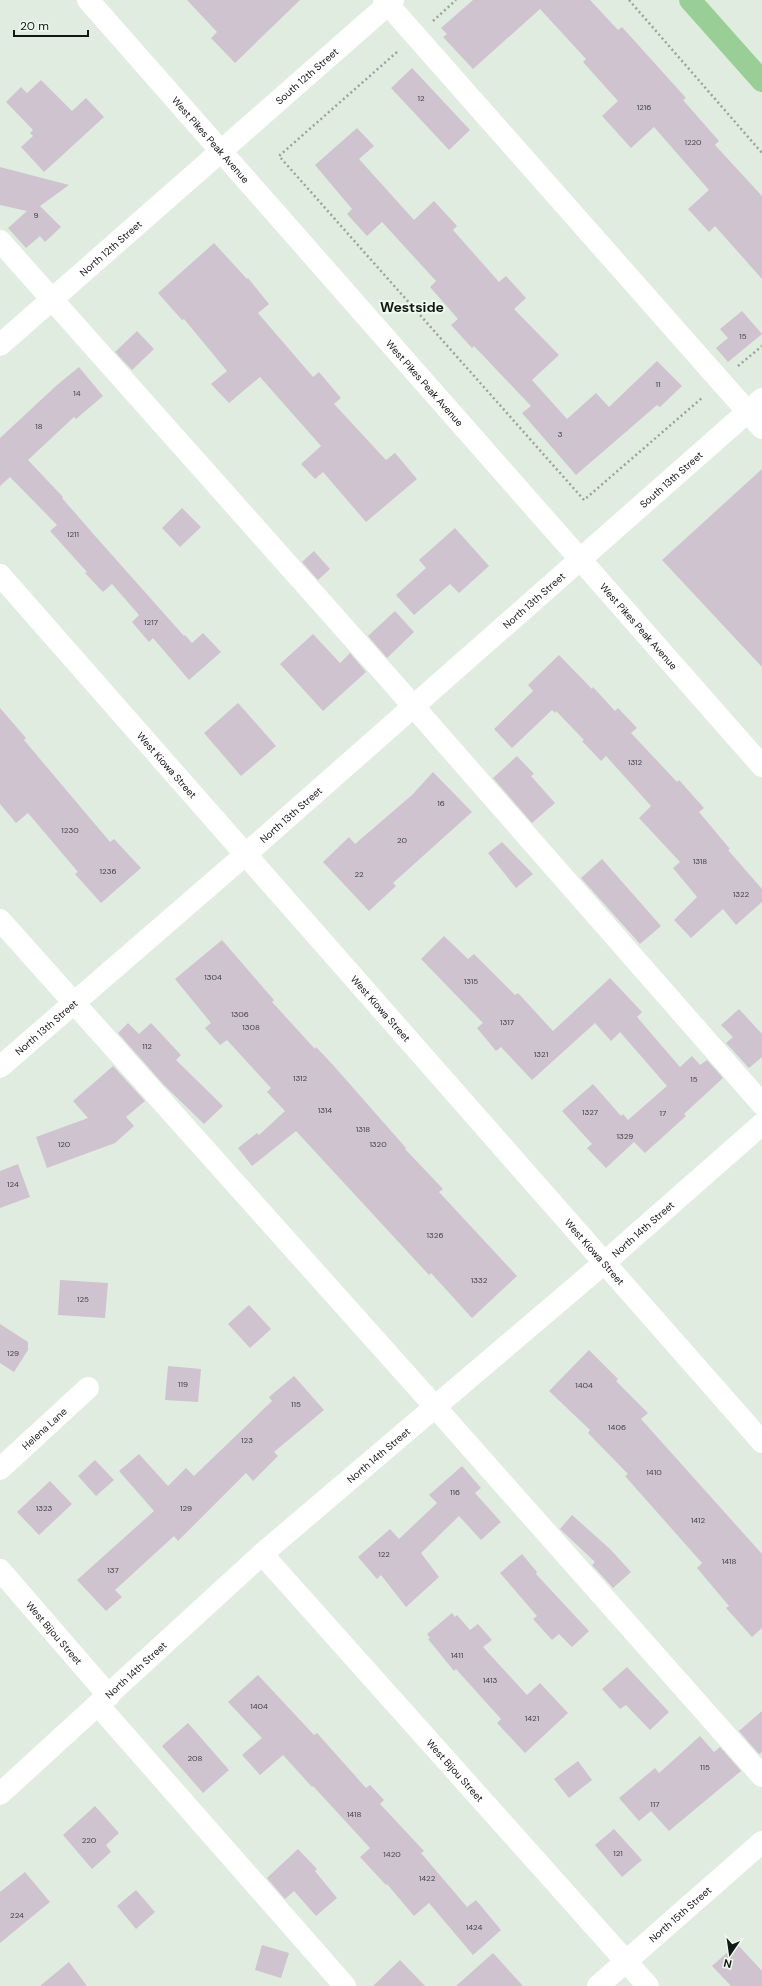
<svg xmlns="http://www.w3.org/2000/svg" width="762" height="1986" viewBox="0 0 762 1986" font-family="'DM Sans',sans-serif">
  <style>
    .building { fill: #cfc3d0 }
    .lines { fill: none; stroke-linecap: round; stroke-linejoin: round }
    .path { stroke: #9aa399; stroke-width: 2.5; stroke-dasharray: 2 3; stroke-linecap: butt }
    .minor { stroke: #fff; stroke-width: 22 }
    .major { stroke: #99cf96; stroke-width: 22 }
    .labels { text-anchor: middle; dominant-baseline: central; stroke-width: 4; stroke-linejoin: round; paint-order: stroke }
    .number-label { font-size: 8px; fill: #434343 }
    .street-label { font-size: 10px; fill: #141814; stroke: #edf9ec }
    .district-label { font-size: 14px; font-weight: bold; fill: #141814; stroke: #edf9ec }
  </style>
  <rect width="100%" height="100%" fill="#e0ecdf"/>
  <!-- building -->
  <path class="building" d="M187 0H300L235 63 211 38 217 32Z
    M473 0H590L618 30 622 27 686 98 683 100 719 141 715 145 762 196V279L715 226 709 232 688 209 709 190 654 127 631 148 602 116 618 101 583 62 586 59 540 9 473 69 443 37 447 34 441 28Z
    M412 68 470 130 449 150 391 88Z
    M41 80 72 111 86 98 104 117 44 172 21 147 33 136 30 133 33 130 6 102 21 87 27 93Z
    M357 128 374 146 359 159 414 220 434 201 457 226 453 230 499 282 506 276 526 298 514 309 559 355 532 380 567 419 596 393 609 407 657 361 682 386 660 407 657 405 576 475 522 413 531 406 474 346 472 348 451 325 458 319 430 287 436 281 382 222 367 236 347 214 352 209 315 165Z
    M0 167 69 185 40 206 61 227 45 242 40 236 26 248 8 228 27 211 0 205Z
    M214 243 247 279 248 278 269 304 258 313 313 377 319 372 341 398 334 404 386 460 395 453 417 479 366 522 323 472 315 479 301 464 321 446 260 377 229 403 211 384 227 371 184 319 182 320 158 293Z
    M742 311 762 334 728 362 716 348 728 338 720 329Z
    M137 331 154 349 132 370 115 352Z
    M79 367 103 396 76 419 74 417 28 460 63 497 62 498 96 537 184 636 185 635 192 643 203 633 221 652 189 680 153 638 149 642 132 622 139 615 112 584 103 592 85 573 87 572 50 531 57 525 10 477 0 486V438L57 385Z
    M762 469V667L662 560Z
    M182 508 201 527 180 547 162 528Z
    M455 528 489 566 459 593 450 584 414 615 396 595 426 568 419 560Z
    M314 551 330 569 318 580 302 562Z
    M395 611 414 632 387 658 368 636Z
    M313 634 340 663 350 653 366 672 323 711 280 664Z
    M559 655 592 689 593 687 615 711 618 708 637 728 631 733 677 782 679 780 704 808 699 812 730 849 728 850 762 889V902L736 925 723 909 691 938 674 920 697 897 673 868 680 862 639 818 651 806 606 756 601 761 582 741 584 740 556 711 555 713 552 710 512 748 494 729 533 691 528 685Z
    M238 703 276 746 241 776 204 733Z
    M0 708 26 738 24 740 110 842 114 839 141 868 101 903 75 874 78 872 28 813 16 823 0 804Z
    M517 756 534 774 531 776 555 803 532 823 493 778Z
    M433 772 472 812 393 883 396 886 369 911 323 862 349 837 355 844 412 795Z
    M502 842 533 874 516 888 488 853Z
    M602 859 661 926 640 944 581 878Z
    M444 936 468 959 474 954 515 995 518 993 553 1031 610 978 642 1012 637 1017 680 1067 692 1056 700 1065 707 1060 723 1078 684 1114 686 1116 645 1153 634 1142 606 1168 587 1148 592 1144 562 1111 593 1084 621 1116 623 1114 628 1120 667 1086 620 1032 611 1041 595 1023 532 1080 501 1047 496 1051 477 1028 483 1023 421 959Z
    M222 940 274 1000 272 1002 315 1049 316 1047 333 1065 406 1148 405 1149 443 1189 439 1192 517 1276 472 1318 431 1273 429 1275 296 1131 252 1166 238 1148 257 1133 259 1135 285 1111 267 1092 271 1088 227 1040 220 1045 205 1028 211 1023 175 979Z
    M739 1009 762 1034V1057L749 1068 726 1043 733 1037 721 1025Z
    M128 1023 139 1034 151 1023 181 1055 176 1060 223 1106 204 1124 164 1085 118 1033Z
    M113 1066 145 1101 126 1117 134 1126 115 1143 47 1168 36 1137 88 1118 73 1101Z
    M18 1164 30 1197 0 1208V1171Z
    M60 1280 108 1283 105 1318 58 1315Z
    M249 1305 271 1329 250 1348 228 1324Z
    M0 1324 28 1342V1350L14 1372 0 1363Z
    M589 1350 618 1379 616 1381 648 1413 641 1419 762 1554V1628L752 1637 726 1608 729 1606 697 1568 702 1563 625 1476 628 1474 588 1433 590 1430 549 1391Z
    M168 1366 201 1369 198 1402 165 1400Z
    M294 1376 324 1410 274 1452 278 1456 253 1481 246 1473 178 1541 174 1536 115 1590 122 1597 106 1611 77 1580 154 1511 119 1471 139 1454 168 1486 186 1468 194 1476 272 1401 269 1397Z
    M95 1460 114 1480 96 1496 78 1476Z
    M462 1466 481 1488 475 1493 501 1522 481 1540 459 1516 421 1553 439 1577 406 1607 381 1575 377 1579 358 1557 390 1529 399 1539 437 1503 429 1495Z
    M50 1481 72 1504 39 1535 17 1512Z
    M572 1515 610 1549 631 1572 613 1588 592 1565 595 1562 560 1529Z
    M522 1554 537 1572 536 1574 589 1631 572 1647 559 1634 552 1640 533 1619 537 1616 500 1573Z
    M452 1613 455 1617 457 1615 470 1630 478 1624 492 1640 483 1647 527 1695 540 1683 568 1713 525 1753 497 1723 501 1719 456 1669 454 1671 428 1639 430 1638 427 1634Z
    M627 1667 669 1712 650 1730 626 1705 620 1709 602 1689Z
    M258 1675 314 1735 317 1733 366 1788 370 1785 384 1800 380 1804 424 1851 421 1853 467 1907 476 1900 501 1930 473 1955 429 1903 414 1916 387 1884 386 1885 360 1857 370 1848 313 1786 312 1787 283 1755 260 1775 242 1755 262 1738 228 1702Z
    M762 1711V1752L759 1754 739 1731Z
    M188 1723 229 1770 203 1793 162 1746Z
    M700 1736 714 1752 720 1747 741 1771 669 1831 651 1811 639 1821 619 1798 655 1768 659 1773Z
    M578 1761 592 1780 569 1798 554 1779Z
    M95 1806 119 1833 106 1845 111 1852 92 1869 63 1835Z
    M614 1829 642 1860 622 1877 595 1845Z
    M298 1849 317 1869 315 1871 337 1898 316 1916 294 1891 285 1899 267 1878Z
    M25 1872 50 1902 0 1943V1892Z
    M136 1890 155 1912 136 1929 117 1906Z
    M737 1944 762 1971V1986H731L712 1966Z
    M262 1945 289 1953 281 1978 255 1970Z
    M493 1953 523 1986H456Z
    M400 1960 425 1986H373Z
    M69 1962 87 1986H40Z"/>
  <g class="lines">
    <!-- path -->
    <path class="path" d="M629 0 762 153
      M433 21 456 0
      M397 52 279 156 584 500 703 397
      M738 366 762 346"/>
    <!-- minor -->
    <g class="minor">
      <path id="s1" d="M88 0 762 766"/>
      <path d="M384 0 762 428"/>
      <path d="M0 241 386 675 762 1104"/>
      <path id="s2" d="M0 345 393 0"/>
      <path id="s3" d="M0 575 762 1442"/>
      <path d="M0 920 421 1391 762 1776"/>
      <path id="s4" d="M0 1067 246 854 762 399"/>
      <path id="s5" d="M0 1469 88 1388"/>
      <path id="s6" d="M262 1554 648 1986"/>
      <path id="s7" d="M0 1570 109 1696"/>
      <path d="M98 1705 345 1986"/>
      <path id="s8" d="M0 1794 262 1554 604 1263 762 1124"/>
      <path id="s9" d="M598 1986 762 1842"/>
    </g>
    <!-- major -->
    <path class="major" d="M690 0 762 81"/>
  </g>
  <g class="labels">
    <!-- number labels -->
    <g class="number-label">
      <text x="421" y="98">12</text>
      <text x="644" y="107">1216</text>
      <text x="693" y="142">1220</text>
      <text x="36" y="215">9</text>
      <text x="743" y="336">15</text>
      <text x="658" y="384">11</text>
      <text x="77" y="393">14</text>
      <text x="39" y="426">18</text>
      <text x="560" y="434">3</text>
      <text x="73" y="534">1211</text>
      <text x="151" y="622">1217</text>
      <text x="635" y="762">1312</text>
      <text x="441" y="803">16</text>
      <text x="70" y="830">1230</text>
      <text x="402" y="840">20</text>
      <text x="700" y="861">1318</text>
      <text x="108" y="871">1236</text>
      <text x="359" y="874">22</text>
      <text x="741" y="894">1322</text>
      <text x="213" y="977">1304</text>
      <text x="471" y="981">1315</text>
      <text x="240" y="1014">1306</text>
      <text x="507" y="1022">1317</text>
      <text x="251" y="1027">1308</text>
      <text x="147" y="1046">112</text>
      <text x="541" y="1054">1321</text>
      <text x="300" y="1078">1312</text>
      <text x="694" y="1079">15</text>
      <text x="325" y="1110">1314</text>
      <text x="590" y="1112">1327</text>
      <text x="663" y="1113">17</text>
      <text x="363" y="1129">1318</text>
      <text x="625" y="1136">1329</text>
      <text x="64" y="1144">120</text>
      <text x="378" y="1144">1320</text>
      <text x="13" y="1184">124</text>
      <text x="435" y="1235">1326</text>
      <text x="479" y="1280">1332</text>
      <text x="83" y="1299">125</text>
      <text x="13" y="1353">129</text>
      <text x="183" y="1384">119</text>
      <text x="584" y="1385">1404</text>
      <text x="296" y="1404">115</text>
      <text x="617" y="1427">1406</text>
      <text x="247" y="1440">123</text>
      <text x="654" y="1472">1410</text>
      <text x="455" y="1492">116</text>
      <text x="44" y="1508">1323</text>
      <text x="186" y="1508">129</text>
      <text x="698" y="1520">1412</text>
      <text x="384" y="1554">122</text>
      <text x="729" y="1561">1418</text>
      <text x="113" y="1570">137</text>
      <text x="457" y="1655">1411</text>
      <text x="490" y="1680">1413</text>
      <text x="259" y="1706">1404</text>
      <text x="532" y="1718">1421</text>
      <text x="195" y="1758">208</text>
      <text x="705" y="1767">115</text>
      <text x="655" y="1804">117</text>
      <text x="354" y="1814">1418</text>
      <text x="89" y="1840">220</text>
      <text x="618" y="1853">121</text>
      <text x="392" y="1854">1420</text>
      <text x="427" y="1878">1422</text>
      <text x="17" y="1915">224</text>
      <text x="474" y="1927">1424</text>
    </g>
    <!-- street labels -->
    <g class="street-label">
      <text stroke="none"><textPath href="#s2" startOffset="408">South 12th Street</textPath></text>
      <text stroke="none"><textPath href="#s1" startOffset="186">West Pikes Peak Avenue</textPath></text>
      <text stroke="none"><textPath href="#s2" startOffset="147">North 12th Street</textPath></text>
      <text stroke="none"><textPath href="#s1" startOffset="510">West Pikes Peak Avenue</textPath></text>
      <text stroke="none"><textPath href="#s4" startOffset="892">South 13th Street</textPath></text>
      <text stroke="none"><textPath href="#s4" startOffset="709">North 13th Street</textPath></text>
      <text stroke="none"><textPath href="#s1" startOffset="834">West Pikes Peak Avenue</textPath></text>
      <text stroke="none"><textPath href="#s3" startOffset="253">West Kiowa Street</textPath></text>
      <text stroke="none"><textPath href="#s4" startOffset="385">North 13th Street</textPath></text>
      <text stroke="none"><textPath href="#s3" startOffset="577">West Kiowa Street</textPath></text>
      <text stroke="none"><textPath href="#s4" startOffset="61">North 13th Street</textPath></text>
      <text stroke="none"><textPath href="#s8" startOffset="856">North 14th Street</textPath></text>
      <text stroke="none"><textPath href="#s3" startOffset="901">West Kiowa Street</textPath></text>
      <text stroke="none"><textPath href="#s5" startOffset="60">Helena Lane</textPath></text>
      <text stroke="none"><textPath href="#s8" startOffset="508">North 14th Street</textPath></text>
      <text stroke="none"><textPath href="#s7" startOffset="83">West Bijou Street</textPath></text>
      <text stroke="none"><textPath href="#s8" startOffset="184">North 14th Street</textPath></text>
      <text stroke="none"><textPath href="#s6" startOffset="290">West Bijou Street</textPath></text>
      <text stroke="none"><textPath href="#s9" startOffset="109">North 15th Street</textPath></text>
    </g>
    <!-- district labels -->
    <g class="district-label">
      <text x="412" y="307">Westside</text>
    </g>
  </g>
  <!-- north arrow -->
  <g transform="translate(730 1954) rotate(193)" stroke="#edf9ec" stroke-width="3" paint-order="stroke">
  <path d="M0-3L7 15L0 10L-7 15Z" fill="#141814"/>
  <text y="-6" font-size="11" font-weight="bold" text-anchor="middle" fill="#141814">N</text>
  </g>
  <!-- scale -->
  <path d="M14 30v6h74v-6" fill="none" stroke="#141814" stroke-width="2"/>
  <text x="20" y="30" font-size="12" fill="#141814" stroke="#edf9ec" stroke-width="3" paint-order="stroke">20 m</text>
</svg>
